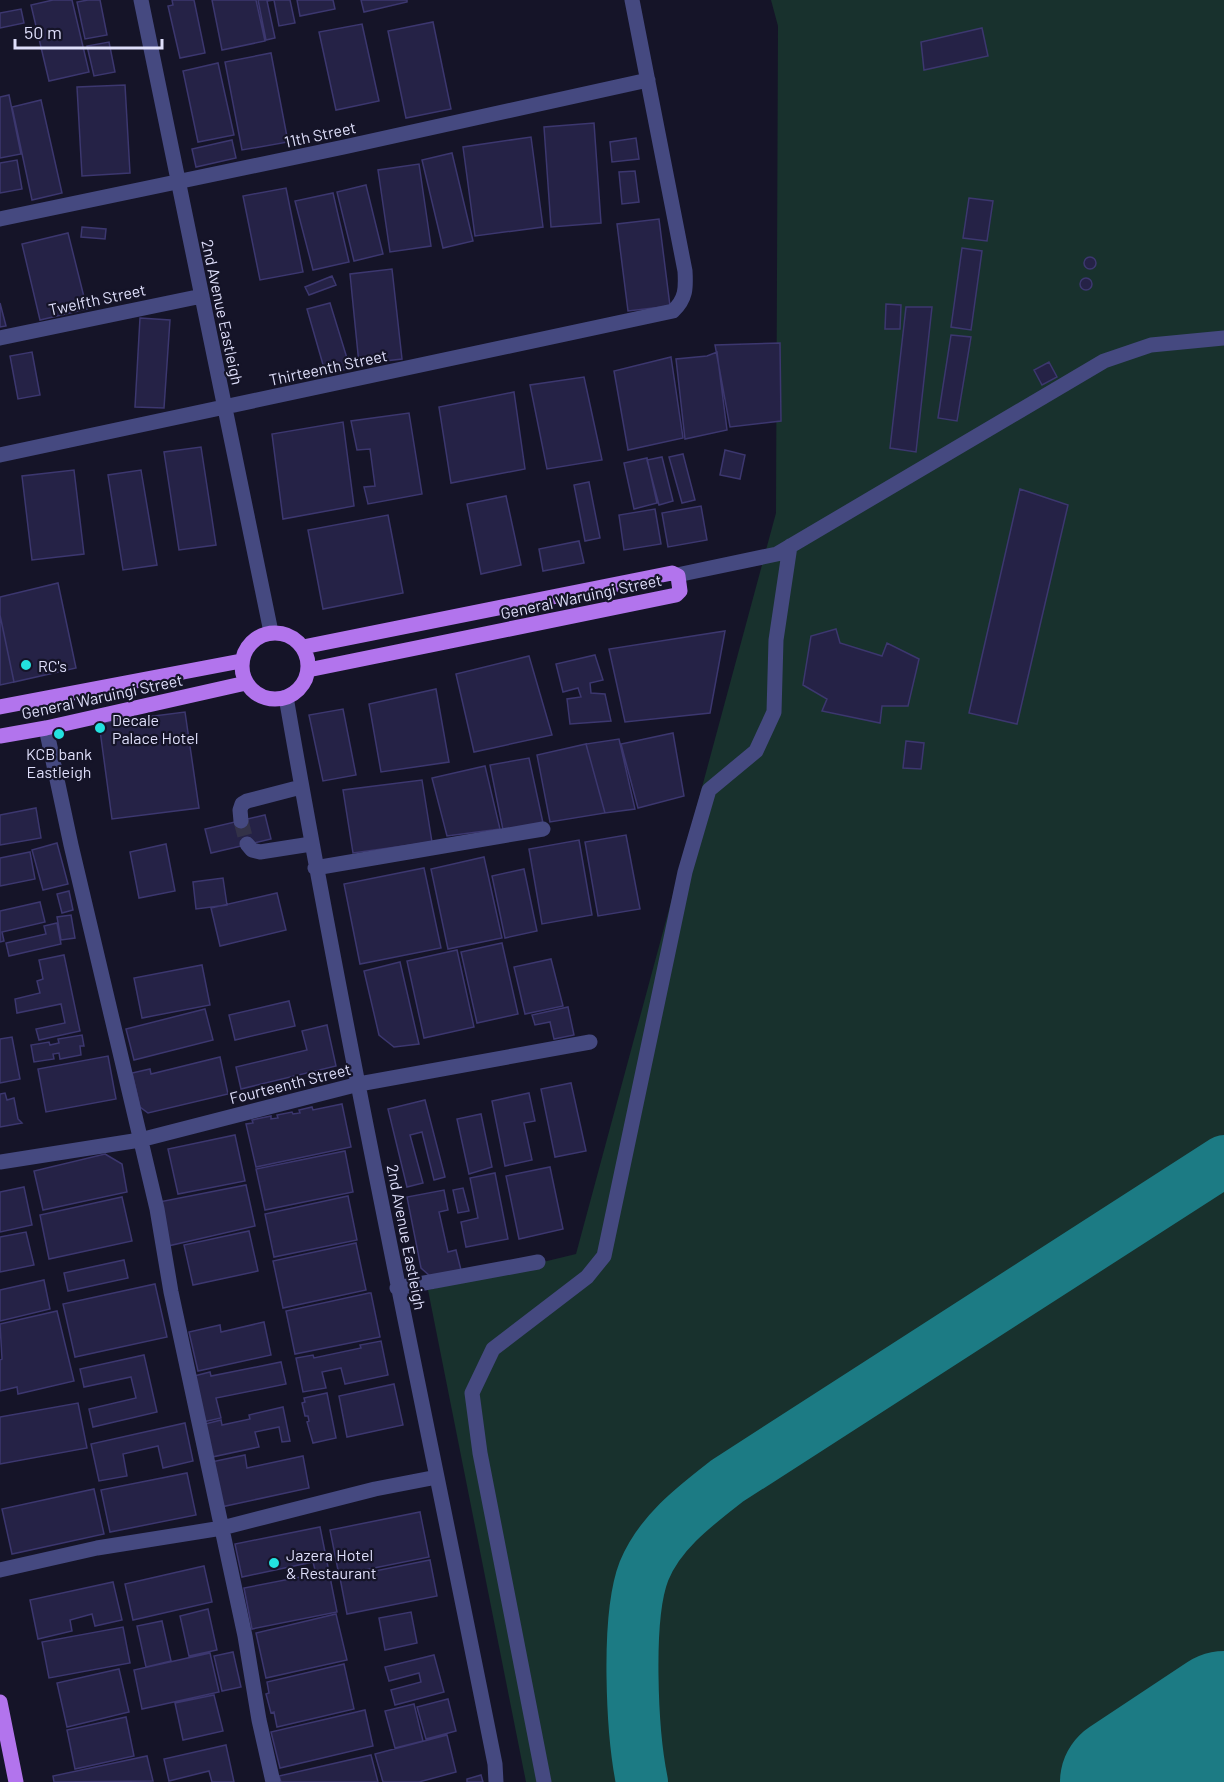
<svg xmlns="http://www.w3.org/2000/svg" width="1224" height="1782" viewBox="0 0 1224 1782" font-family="Barlow,sans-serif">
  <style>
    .green { fill: #18312d }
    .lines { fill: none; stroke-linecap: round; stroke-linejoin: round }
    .taxiway { stroke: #1c7b84; stroke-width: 52 }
    .runway { stroke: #1c7b84; stroke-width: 132 }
    .building { fill: #252246; stroke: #3c376f; stroke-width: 1.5 }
    .minor-tunnel { stroke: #333248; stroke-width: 15; stroke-dasharray: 15 8; stroke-linecap: butt }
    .minor { stroke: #454980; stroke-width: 15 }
    .major { stroke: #b274ed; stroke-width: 15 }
    .poi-dot { fill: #23e2e0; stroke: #151428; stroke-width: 2 }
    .labels { text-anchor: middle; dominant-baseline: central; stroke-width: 4.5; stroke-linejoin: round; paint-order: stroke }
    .street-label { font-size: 16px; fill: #dfdffb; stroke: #151428 }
    .poi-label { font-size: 16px; fill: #dfdffb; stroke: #151428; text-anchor: start }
  </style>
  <rect width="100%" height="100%" fill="#151428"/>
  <!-- green -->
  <path class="green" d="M771 0H1224V1782H526L428 1290 576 1254 776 513 778 26Z"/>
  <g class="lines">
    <!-- taxiway -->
    <path class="taxiway" d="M642 1782C632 1733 626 1617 644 1571 660 1532 695 1506 727 1481L1224 1161"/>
    <!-- runway -->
    <path class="runway" d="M1126 1782 1224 1717"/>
  </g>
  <!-- building -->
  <path class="building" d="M53 0H72L89 72 49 81 31 5Z
    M88 0H100L107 35 85 39 77 2Z
    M172 0H194L205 53 180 58 168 6 173 5Z
    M212 0H256L265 41 222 50Z
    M258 0H290L295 23 279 26 274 0 267 1 275 38 266 40Z
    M297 0H333L335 9 300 16Z
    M361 0H407V2L364 12Z
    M21 9 24 23 0 28V13Z
    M433 22 451 109 406 118 388 31Z
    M362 24 379 101 336 110 319 32Z
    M982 28 988 56 924 70 921 42Z
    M109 42 115 72 94 76 87 46Z
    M271 53 288 142 242 150 225 62Z
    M218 63 234 135 198 142 183 71Z
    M125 85 130 173 82 176 77 87Z
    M9 95 21 154 0 158V97Z
    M41 100 62 193 32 200 12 107Z
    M594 123 601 223 551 227 544 127Z
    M531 137 543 227 475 236 463 147Z
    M636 138 639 159 612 162 610 142Z
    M232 140 236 158 196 167 192 149Z
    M452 153 473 241 443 248 422 160Z
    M17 160 22 189 0 193V163Z
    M419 164 431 246 390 252 378 170Z
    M635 171 639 202 622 204 619 172Z
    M366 185 383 254 354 261 337 192Z
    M286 188 303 272 260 280 243 196Z
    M333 193 349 262 313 270 295 201Z
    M969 198 993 201 987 241 963 238Z
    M659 219 670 306 628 311 617 224Z
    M82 227 106 229 105 239 81 237Z
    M68 233 87 309 40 320 22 244Z
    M962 248 982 251 971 330 951 327Z
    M1084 263a6 6 0 1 1 12 0a6 6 0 1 1-12 0Z
    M392 269 402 359 359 364 350 274Z
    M332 276 336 285 309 295 305 287Z
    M1080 284a6 6 0 1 1 12 0a6 6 0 1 1-12 0Z
    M0 303 6 326 0 327Z
    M330 303 350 368 326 375 307 309Z
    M886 304 901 305 900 329H885Z
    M906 307H932L916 452 890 448Z
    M140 318 170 320 164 408 135 407Z
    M951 335 971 337 957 421 938 418Z
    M780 343 781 421 730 427 715 345Z
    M32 352 40 395 18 399 10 356Z
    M717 352 727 430 685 439 676 359 707 356Z
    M671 357 683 438 628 450 614 371Z
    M1049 362 1057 377 1042 385 1034 370Z
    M584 377 602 460 547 469 530 385Z
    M514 392 525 469 451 483 439 407Z
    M409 413 422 494 368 504 364 487 375 486 370 449 357 450 351 421Z
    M343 422 354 506 283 519 272 434Z
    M201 447 216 545 179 550 164 452Z
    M725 450 745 455 740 479 720 475Z
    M683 454 695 500 682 503 669 457Z
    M662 457 673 501 659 505 647 460Z
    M647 458 657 503 634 509 624 463Z
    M74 470 84 554 32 560 22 476Z
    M141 470 157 565 123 570 108 475Z
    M589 482 600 538 585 541 574 485Z
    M1020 489 1068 505 1017 724 969 713Z
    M506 496 521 565 481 574 467 504Z
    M701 506 707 540 668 547 662 513Z
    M655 509 661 544 624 550 619 515Z
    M388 515 403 593 323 609 308 530Z
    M579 541 584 563 543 571 539 549Z
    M58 583 76 668 14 682 0 615V597Z
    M0 615 14 682 0 685Z
    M836 629 840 643 882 656 887 643 919 659 908 706H882L880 723 822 711 827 699 803 685 811 636Z
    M725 631 710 713 625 722 609 649Z
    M595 655 603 680 590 683 591 693 605 694 611 721 570 724 567 699 581 697 578 688 563 692 556 664Z
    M529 656 552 735 474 752 456 674Z
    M436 689 449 762 381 772 369 704Z
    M343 709 356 775 323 781 309 715Z
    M185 712 199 808 112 819 99 723Z
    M673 733 684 796 638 808 621 744Z
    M619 739 635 809 605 813 586 744Z
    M906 741 924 743 921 769 903 768Z
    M586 744 605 813 550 822 537 755Z
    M529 758 543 823 503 830 490 765Z
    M485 766 500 829 447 836 432 778Z
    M422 780 432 842 353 853 343 790Z
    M36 808 41 838 0 845V815Z
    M265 815 271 839 211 853 205 829Z
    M626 835 640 909 598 916 585 842Z
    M579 840 592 915 542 924 529 849Z
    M57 843 68 884 43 890 32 850Z
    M166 844 175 891 139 898 130 852Z
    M30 852 35 879 0 886V858Z
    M484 857 502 938 448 949 431 869Z
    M424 868 441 948 360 964 344 884Z
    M524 869 537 931 505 938 492 876Z
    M223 878 227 905 196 909 193 882Z
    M69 891 73 910 62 913 57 894Z
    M277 893 286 930 220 946 211 908Z
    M40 902 45 922 2 932 4 941 0 942V911Z
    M71 915 75 938 61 940 57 917Z
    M57 923 61 944 9 956 6 943 46 934 44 926Z
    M502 943 518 1014 477 1023 461 952Z
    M457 950 474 1027 424 1038 407 961Z
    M64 955 80 1031 39 1040 36 1029 65 1023 61 1004 17 1013 15 999 40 993 37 981 43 979 39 960Z
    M551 959 563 1006 525 1014 514 967Z
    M400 962 419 1044 394 1047 379 1035 364 971Z
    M202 965 210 1005 142 1018 134 978Z
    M289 1001 295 1026 235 1040 229 1015Z
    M568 1007 574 1035 554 1039 550 1022 535 1025 532 1015Z
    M205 1009 213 1040 134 1060 126 1029Z
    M327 1025 336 1066 241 1089 236 1067 307 1050 302 1031Z
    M82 1035 84 1046H80L81 1055 60 1059 59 1053 53 1054 54 1059 34 1062 31 1045 49 1042 50 1045 59 1043 58 1039Z
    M12 1037 20 1079 0 1083V1039Z
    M108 1056 116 1099 46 1112 38 1069Z
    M220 1057 228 1094 148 1113 140 1107 132 1073 150 1069 151 1074Z
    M571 1083 586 1151 555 1157 541 1089Z
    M5 1093 7 1100 14 1098 18 1119 22 1123 0 1127V1094Z
    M529 1093 535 1121 524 1123 532 1160 505 1166 492 1101Z
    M425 1100 445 1177 434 1180 422 1132 410 1135 423 1183 407 1187 388 1109Z
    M342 1104 351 1147 256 1167 246 1124 253 1123 252 1120 271 1116V1119L278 1118 277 1115 292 1112 293 1114 300 1113 299 1110 312 1107 313 1110Z
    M481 1114 492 1167 469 1174 457 1119Z
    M235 1135 245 1181 178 1194 168 1149Z
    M345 1151 353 1192 265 1210 256 1169Z
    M105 1154 122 1164 127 1192 43 1210 34 1171Z
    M550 1167 563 1229 519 1239 506 1176Z
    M495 1173 508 1239 466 1247 461 1222 478 1218 470 1178Z
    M246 1185 255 1226 168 1246 159 1202Z
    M24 1187 32 1225 0 1232V1192Z
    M463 1188 469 1211 458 1213 453 1190Z
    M444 1190 448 1210 439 1212 448 1252 456 1250 461 1270 431 1277 421 1268 407 1197Z
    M348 1196 357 1240 274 1257 265 1214Z
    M122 1197 132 1241 49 1259 40 1215Z
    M249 1231 258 1271 193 1285 184 1245Z
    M26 1232 34 1265 0 1272V1237Z
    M356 1243 366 1290 283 1308 273 1261Z
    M124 1260 128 1278 68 1291 64 1273Z
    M44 1280 50 1309 0 1321V1290Z
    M155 1284 167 1337 75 1357 63 1304Z
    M369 1293H371L380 1337 295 1354 286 1311Z
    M57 1311 74 1381 18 1394 17 1387 0 1391V1360L2 1359 0 1324Z
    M264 1322 271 1355 198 1371 189 1332 220 1325 221 1332Z
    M381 1341 388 1375 345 1384 341 1368 322 1372 326 1388 303 1392 296 1358 313 1355 314 1358 361 1348 360 1345Z
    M144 1355 157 1412 93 1427 89 1409 136 1398 131 1377 84 1387 80 1369Z
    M281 1362 286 1384 216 1398 221 1418 203 1422 194 1376 210 1372 211 1376Z
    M394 1384 403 1425 347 1437 339 1396Z
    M327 1393 336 1438 313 1443 307 1422 309 1421 308 1416H305L302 1403 305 1402 304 1398Z
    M78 1403 87 1448 0 1464V1417Z
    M283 1407 290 1441 282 1442 279 1427 255 1432 259 1447 212 1457 205 1424 221 1420 222 1425 250 1419 249 1415Z
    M185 1423 193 1461 163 1468 158 1446 123 1454 127 1476 99 1481 91 1444Z
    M245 1455 247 1468 303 1456 309 1488 221 1507 211 1462Z
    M187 1473 196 1515 110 1532 101 1490Z
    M94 1489 104 1534 12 1554 2 1509Z
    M420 1512 429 1557 339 1575 330 1530Z
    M320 1527 337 1612 252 1629 244 1588 316 1574 313 1562 242 1577 235 1544Z
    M430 1560 437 1596 347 1614 340 1578Z
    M204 1566 212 1602 133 1620 125 1584Z
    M113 1582 122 1620 95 1626 92 1614 70 1620 72 1631 38 1639 30 1600Z
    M208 1609 217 1650 189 1656 180 1616Z
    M411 1612 417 1643 385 1650 379 1618Z
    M336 1614 347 1660 266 1678 256 1633Z
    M162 1621 171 1661 146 1667 137 1626Z
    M123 1627 130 1663 49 1678 42 1642Z
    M233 1652 241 1687 222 1691 214 1656Z
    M210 1653 219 1692 142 1709 134 1670Z
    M434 1655 444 1692 395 1705 391 1690 421 1682 419 1673 389 1681 385 1667Z
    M344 1664 354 1709 277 1727 274 1712 271 1713 266 1694 269 1693 267 1682Z
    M119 1669 129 1712 67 1727 57 1683Z
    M214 1695 223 1731 183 1740 175 1703Z
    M448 1699 456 1731 426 1739 417 1707Z
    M414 1704 423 1741 395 1748 385 1711Z
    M365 1710 373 1746 280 1768 271 1732Z
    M126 1717 134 1756 75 1769 67 1730Z
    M447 1735 456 1772 419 1782H383L375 1754Z
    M226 1745 234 1782H212L209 1771 169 1781 164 1759Z
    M371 1755 378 1782H281L279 1776Z
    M147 1756 153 1781 54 1782 53 1776Z
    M481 1775 483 1782H467V1779Z"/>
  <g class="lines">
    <!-- minor-tunnel -->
    <path class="minor-tunnel" d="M241 821 247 844"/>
    <!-- minor -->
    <path class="minor" d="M141 0 271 632
      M0 219 344 147 648 80
      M0 338 202 296
      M0 455 673 311C686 299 686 288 685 271L632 0
      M677 575 777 554 1104 361 1151 345 1224 338
      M286 697C348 1054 424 1408 495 1764L496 1782
      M46 728 71 845 157 1209 171 1292 245 1636 259 1720 273 1782
      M241 821 240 810 242 804 247 801 301 787
      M247 844 252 850 260 852 311 844
      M315 868 543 829
      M0 1162 140 1140 359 1084 590 1042
      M397 1288 538 1262
      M0 1570 97 1548 222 1528 375 1489 437 1477
      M544 1782 480 1453 472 1393 493 1349 587 1277 604 1256 685 872 709 790 756 751 774 712 776 640 790 546"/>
    <!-- major -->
    <path class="major" d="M242 666a33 33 0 1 1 66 0a33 33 0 1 1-66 0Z
      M303 647 672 573 678 576 680 591 676 595 308 670
      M0 707 241 661
      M0 736 46 728 246 683
      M0 1702 16 1782"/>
  </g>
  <!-- markers -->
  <g class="poi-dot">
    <circle cx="26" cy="665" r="6"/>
    <circle cx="100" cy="728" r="6"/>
    <circle cx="59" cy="734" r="6"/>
    <circle cx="274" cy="1563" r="6"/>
  </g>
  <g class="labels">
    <!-- street labels -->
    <g class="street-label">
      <text transform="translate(320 134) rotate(-12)">11th Street</text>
      <text transform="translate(97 299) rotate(-12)">Twelfth Street</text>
      <text transform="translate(223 312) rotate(78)">2nd Avenue Eastleigh</text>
      <text transform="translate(328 367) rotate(-12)">Thirteenth Street</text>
      <text transform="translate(581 596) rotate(-12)">General Waruingi Street</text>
      <text transform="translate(102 696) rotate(-12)">General Waruingi Street</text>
      <text transform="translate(290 1083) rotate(-14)">Fourteenth Street</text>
      <text transform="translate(407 1237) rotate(79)">2nd Avenue Eastleigh</text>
    </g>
    <!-- poi labels -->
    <g class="poi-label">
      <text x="38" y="665">RC's</text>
      <text x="112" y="719">Decale<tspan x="112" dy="18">Palace Hotel</tspan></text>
      <text x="59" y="753" text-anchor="middle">KCB bank<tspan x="59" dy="18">Eastleigh</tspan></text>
      <text x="286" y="1554">Jazera Hotel<tspan x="286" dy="18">&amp; Restaurant</tspan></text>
    </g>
  </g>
  <!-- scale -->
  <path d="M15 39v9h147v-9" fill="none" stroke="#dfdffb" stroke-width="3"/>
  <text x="24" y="39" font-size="18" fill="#dfdffb" stroke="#151428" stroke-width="4.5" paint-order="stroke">50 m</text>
</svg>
